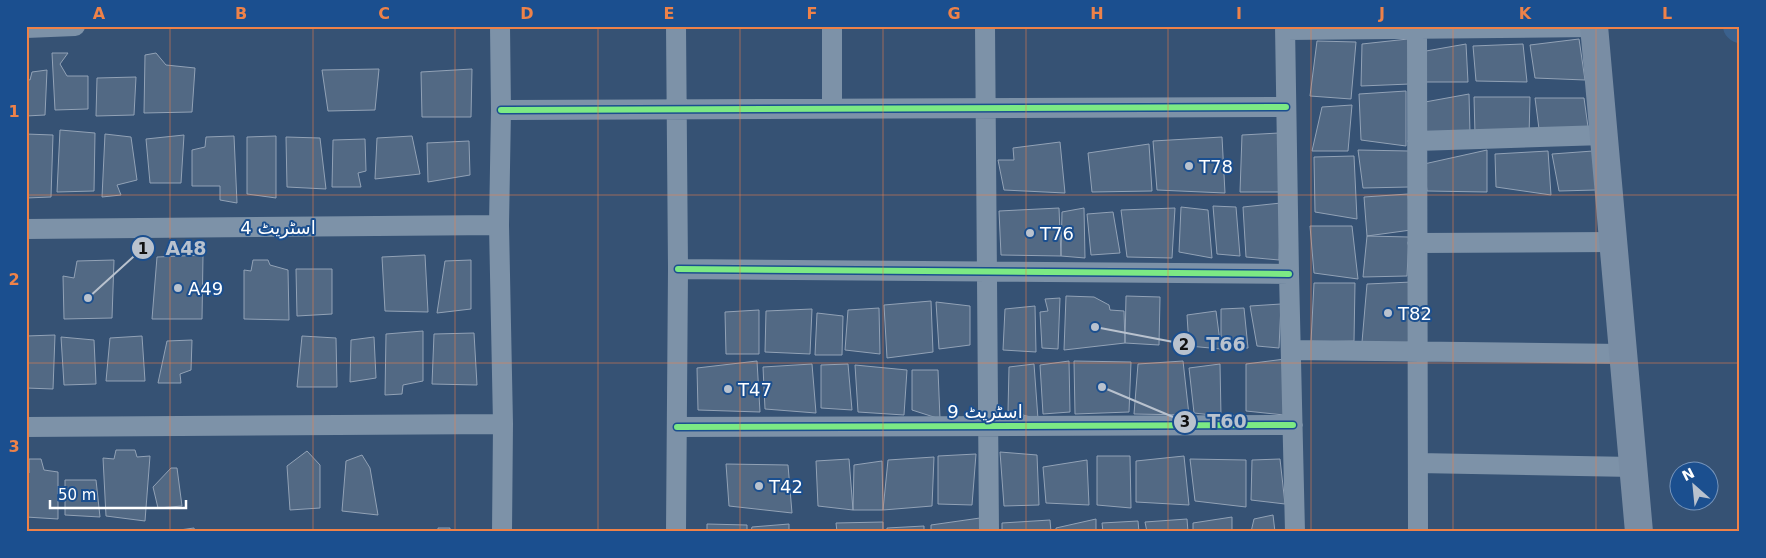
<svg xmlns="http://www.w3.org/2000/svg" width="1766" height="558" viewBox="0 0 1766 558" font-family="'DejaVu Sans',Vazirmatn,sans-serif">
  <style>
    .lines { fill: none; stroke-linecap: round; stroke-linejoin: round }
    .river { stroke: #3b618d; stroke-width: 32 }
    .building { fill: #526984; stroke: #92a2b6 }
    .street { stroke: #7d92a8; stroke-width: 20 }
    .secondary { stroke: #798da4; stroke-width: 28 }
    .cycleway-casing { stroke: #1b4f8f; stroke-width: 9 }
    .cycleway { stroke: #7ce984; stroke-width: 6 }
    .grid { fill: none; stroke: #ee8249; stroke-width: 1; stroke-opacity: 0.55 }
    .poi-dot { fill: #b9c2ce; stroke: #1b4f8f; stroke-width: 2 }
    .labels { text-anchor: middle; dominant-baseline: central; stroke-width: 4; stroke-linejoin: round; paint-order: stroke }
    .poi-label { font-size: 18px; fill: #fff; stroke: #1b4f8f; text-anchor: start }
    .street-label { font-size: 18px; fill: #fff; stroke: #1b4f8f }
    .leader { fill: none; stroke: #b9c2ce; stroke-width: 2 }
    .callout-dot { fill: #b9c2ce; stroke: #1b4f8f; stroke-width: 2 }
    .mark-label { font-size: 15px; text-anchor: middle; font-weight: bold; fill: #111 }
    .callout-label { font-size: 19px; text-anchor: middle; font-weight: bold; fill: #b9c2ce; stroke: #1b4f8f; stroke-width: 4; stroke-linejoin: round; paint-order: stroke }
    .neatline { fill: none; stroke: #ee8249; stroke-width: 2 }
    .grid-label { font-size: 16px; text-anchor: middle; font-weight: bold; fill: #ee8249 }
  </style>
  <rect width="100%" height="100%" fill="#365274"/>
  <g class="lines">
    <!-- river -->
    <path class="river" d="M1739 26 1740 27"/>
  </g>
  <!-- building -->
  <path class="building" d="M1408 39 1410 84 1361 86 1362 44Z
    M1579 39 1585 80 1535 78 1530 45Z
    M1317 41 1356 42 1351 99 1310 96Z
    M1466 44 1468 82H1425L1426 51Z
    M1523 44 1527 82 1476 81 1473 46Z
    M52 53H68L60 64 67 76H88V109L55 110Z
    M156 53 166 65 195 68 192 112 144 113 145 55Z
    M379 69 375 110 328 111 322 70Z
    M472 69 471 117H422L421 72Z
    M47 70 45 115 26 116V79L30 80 32 72Z
    M136 77 134 115 96 116 97 78Z
    M1406 91V146L1361 140 1359 94Z
    M1469 94 1470 133H1425V102Z
    M1474 97H1530L1529 137 1475 134Z
    M1535 98H1584L1588 127 1539 129Z
    M1352 105 1348 151H1312L1322 107Z
    M60 130 95 133 94 191 57 192Z
    M1279 133 1281 192H1240L1242 135Z
    M26 134 53 135 51 197 26 198Z
    M105 134 131 137 137 180 117 185 121 195 102 197Z
    M184 135 181 183H150L146 139Z
    M234 136 237 203 220 200V186H192V150L205 147 206 137Z
    M276 136V198L247 194V137Z
    M412 136 420 174 375 179 377 138Z
    M286 137 320 138 326 189 287 187Z
    M1222 137 1225 193 1157 190 1153 141Z
    M365 139 366 171 358 173 361 187H332L333 140Z
    M469 141 470 175 428 182 427 143Z
    M1060 142 1065 193 1004 190 998 160H1014L1013 148Z
    M1149 144 1152 191 1092 192 1088 153Z
    M1358 150 1409 151V187L1363 188Z
    M1487 150V192L1427 191 1424 164Z
    M1548 151 1551 195 1496 187 1495 154Z
    M1593 151 1596 190 1559 191 1552 154Z
    M1354 156 1357 219 1315 212 1314 157Z
    M1408 194 1411 230 1367 236 1364 197Z
    M1281 203 1279 260 1246 257 1243 207Z
    M1213 206 1236 207 1240 256 1217 254Z
    M1181 207 1208 210 1212 258 1179 252Z
    M1059 208 1061 256 1001 255 999 211Z
    M1084 208 1085 258 1061 256 1062 212Z
    M1175 208 1172 258 1127 257 1121 210Z
    M1113 212 1120 253 1091 255 1087 214Z
    M1310 226H1352L1358 279 1314 273Z
    M1367 236 1409 237 1407 276 1363 277Z
    M203 255 202 319H152L157 257Z
    M425 255 428 312 385 311 382 257Z
    M114 260 112 318 64 319 63 276 74 278 77 261Z
    M253 260H268L270 265 288 270 289 320 244 319V270L251 271Z
    M471 260V309L437 313 445 261Z
    M296 269H332V314L297 316Z
    M1412 282 1411 345 1362 342 1367 284Z
    M1314 283H1355L1354 341 1311 342Z
    M1066 296 1094 297 1109 305 1110 310 1124 311 1125 343 1064 350Z
    M1126 296 1160 297 1159 345 1125 343Z
    M1060 298 1058 349 1042 348 1040 312 1048 311 1045 299Z
    M931 301 933 352 887 358 884 305Z
    M936 302 970 306V345L939 349Z
    M1281 304 1279 348 1257 346 1250 306Z
    M1035 306 1036 352 1003 350 1005 309Z
    M879 308 880 354 845 350 848 310Z
    M1244 308 1248 348 1221 349V309Z
    M812 309 810 354 765 352 766 311Z
    M759 310V354H726L725 312Z
    M1216 311 1221 349 1189 346 1187 315Z
    M817 313 843 316 842 355H815Z
    M423 331V381L403 385 402 394 385 395 386 334Z
    M474 333 477 385 432 384 434 334Z
    M55 335 53 389 26 388V336Z
    M142 336 145 381H106L110 338Z
    M302 336 336 338 337 387H297Z
    M61 337 94 340 96 384 64 385Z
    M374 337 376 378 350 382 351 340Z
    M192 340 191 370 180 374 181 383H158L167 341Z
    M1285 359 1284 415 1246 411V364Z
    M757 361 760 412 698 410 697 368Z
    M1069 361 1070 412 1043 414 1040 365Z
    M1074 361 1131 362 1129 412 1075 414Z
    M1183 361 1189 415 1134 414 1138 364Z
    M812 364 816 413 765 409 763 367Z
    M848 364 852 410 821 408V365Z
    M1034 364 1038 419 1008 411 1009 367Z
    M1220 364 1221 416 1194 413 1189 368Z
    M855 365 907 370 904 415 858 412Z
    M912 370H938L940 419 912 410Z
    M116 450H135L137 457 150 456 145 521 106 516 103 458 114 459Z
    M307 451 320 465V508L290 510 287 466Z
    M1000 452 1037 455 1039 505 1004 506Z
    M976 454 972 505 938 504V456Z
    M362 455 370 468 378 515 342 511 346 461Z
    M1097 456H1130L1131 508 1097 505Z
    M1184 456 1189 505 1136 502V461Z
    M934 457 932 506 883 510 888 460Z
    M29 459H41L44 470 58 472V519L26 517V473H29Z
    M849 459 853 510 818 506 816 461Z
    M1190 459 1246 460V507L1195 501Z
    M1280 459 1285 504 1251 500 1252 460Z
    M1087 460 1089 505 1046 503 1043 467Z
    M882 461 883 510H853L854 465Z
    M726 464 788 465 792 513 729 506Z
    M171 468H177L182 506 158 508 153 487Z
    M65 480H96L100 517 65 515Z
    M1273 515 1275 532H1251L1254 519Z
    M1232 517V532H1193V523Z
    M980 518V532H931V525Z
    M1096 519V532H1056V528Z
    M1187 519 1188 532H1147L1145 522Z
    M1050 520 1051 532H1002V523Z
    M1138 521 1139 532H1103L1102 523Z
    M883 522V532H837L836 523Z
    M707 524 747 525V532H707Z
    M789 524V532H751L752 527Z
    M924 526V532H887V528Z
    M194 528 195 532H165Z
    M438 528H450V532H438Z"/>
  <g class="lines">
    <!-- street -->
    <path class="street" d="M500 26 501 110 499 225 503 424 502 532
      M985 26 989 532
      M1285 26 1289 274 1295 532
      M1417 26 1418 532
      M26 28 75 26
      M1286 30 1594 27
      M832 108V26
      M501 110 1286 107
      M1417 141 1604 135
      M26 229 499 225
      M1417 243 1613 242
      M678 269 1289 274
      M1292 350 1623 354
      M26 427 503 424
      M677 427 1293 425
      M1418 463 1633 467
      M676 532 678 269 676 26"/>
    <!-- secondary -->
    <path class="secondary" d="M1594 26 1639 532"/>
    <!-- cycleway casing -->
    <g class="cycleway-casing">
      <path id="cycleway" d="M501 110 1286 107
        M678 269 1289 274
        M677 427 1293 425"/>
    </g>
    <!-- cycleway -->
    <use href="#cycleway" class="cycleway"/>
  </g>
  <!-- grid -->
  <path class="grid" d="M170 26V532M313 26V532M455 26V532M598 26V532M740 26V532M883 26V532M1026 26V532M1168 26V532M1311 26V532M1453 26V532M1596 26V532M26 195H1740M26 363H1740"/>
  <!-- markers -->
  <g class="poi-dot">
    <circle cx="1189" cy="166" r="5"/>
    <circle cx="1030" cy="233" r="5"/>
    <circle cx="178" cy="288" r="5"/>
    <circle cx="1388" cy="313" r="5"/>
    <circle cx="728" cy="389" r="5"/>
    <circle cx="759" cy="486" r="5"/>
  </g>
  <g class="labels">
    <!-- poi labels -->
    <g class="poi-label">
      <text x="1199" y="166">T78</text>
      <text x="1040" y="233">T76</text>
      <text x="188" y="288">A49</text>
      <text x="1398" y="313">T82</text>
      <text x="738" y="389">T47</text>
      <text x="769" y="486">T42</text>
    </g>
    <!-- street labels -->
    <g class="street-label">
      <text x="278" y="227">اسٹریٹ 4</text>
      <text x="985" y="411">اسٹریٹ 9</text>
    </g>
  </g>
  <!-- callouts -->
  <path class="leader" d="M88 298L143 248M1095 327L1184 344M1102 387L1185 422"/>
  <g class="callout-dot">
    <circle cx="88" cy="298" r="5"/>
    <circle cx="1095" cy="327" r="5"/>
    <circle cx="1102" cy="387" r="5"/>
    <circle cx="143" cy="248" r="12"/>
    <circle cx="1184" cy="344" r="12"/>
    <circle cx="1185" cy="422" r="12"/>
  </g>
  <g class="mark-label">
    <text x="143" y="254">1</text>
    <text x="1184" y="350">2</text>
    <text x="1185" y="427">3</text>
  </g>
  <g class="callout-label">
    <text x="186" y="255">A48</text>
    <text x="1226" y="351">T66</text>
    <text x="1227" y="428">T60</text>
  </g>
  <!-- border -->
  <rect width="1766" height="558" fill="none" stroke="#1b4f8f" stroke-width="55"/>
  <!-- north arrow -->
  <g transform="translate(1694 486) rotate(333)"><circle r="24" fill="#1b4f8f" stroke="#7695bc"/>
  <path d="M0-4L9 19L0 12L-9 19Z" fill="#b9c2ce"/>
  <text y="-8" font-size="14" font-weight="bold" text-anchor="middle" fill="#ffffff">N</text>
  </g>
  <!-- scale -->
  <path d="M50 500v8h136v-8" fill="none" stroke="#ffffff" stroke-width="2.5"/>
  <text x="58" y="500" font-size="15" fill="#ffffff" stroke="#1b4f8f" stroke-width="4" paint-order="stroke">50 m</text>
  <rect x="28" y="28" width="1710" height="502" class="neatline"/>
  <g class="grid-label">
    <text x="99" y="19">A</text>
    <text x="241" y="19">B</text>
    <text x="384" y="19">C</text>
    <text x="527" y="19">D</text>
    <text x="669" y="19">E</text>
    <text x="812" y="19">F</text>
    <text x="954" y="19">G</text>
    <text x="1097" y="19">H</text>
    <text x="1239" y="19">I</text>
    <text x="1382" y="19">J</text>
    <text x="1525" y="19">K</text>
    <text x="1667" y="19">L</text>
    <text x="14" y="117">1</text>
    <text x="14" y="285">2</text>
    <text x="14" y="452">3</text>
  </g>
</svg>
